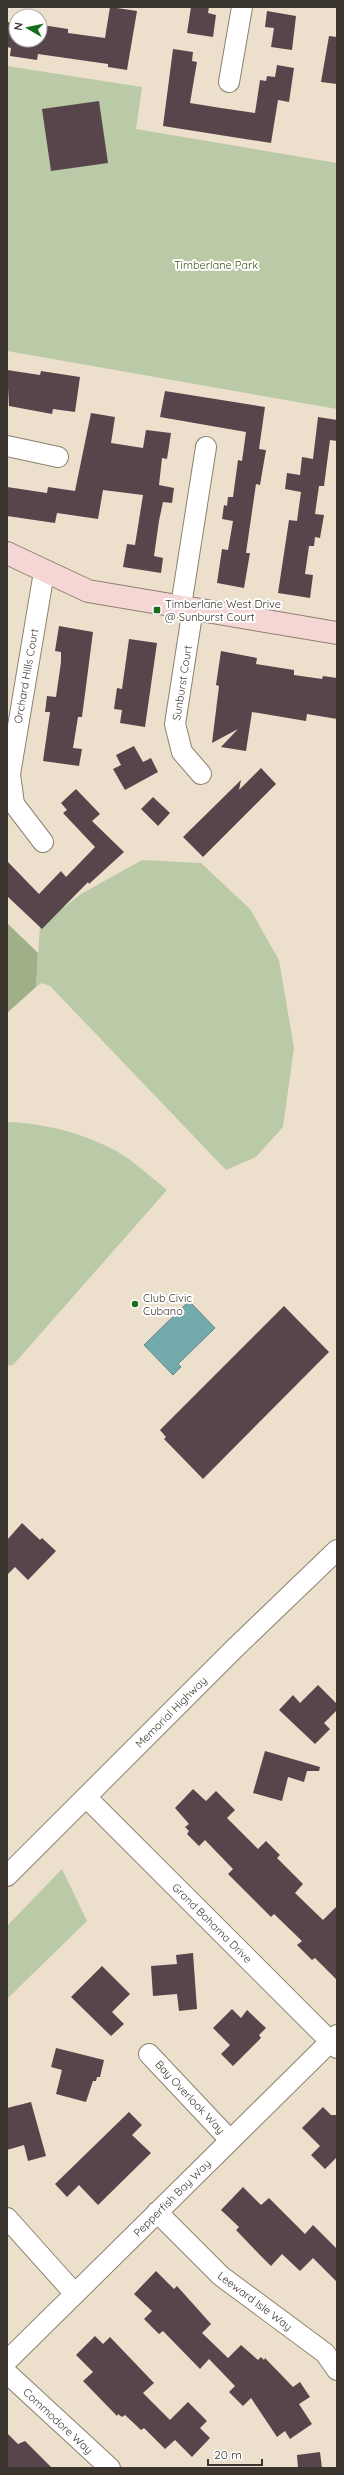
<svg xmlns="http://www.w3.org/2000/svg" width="344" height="2475" viewBox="0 0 344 2475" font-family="Quicksand,sans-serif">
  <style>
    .green { fill: #bbcaa6 }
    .forest { fill: #9faf88 }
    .water { fill: #73aaae; stroke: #628788 }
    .building { fill: #58454c }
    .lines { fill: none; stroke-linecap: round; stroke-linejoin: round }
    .street-casing { stroke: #8c816f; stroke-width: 22 }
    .secondary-casing { stroke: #8c816f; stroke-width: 24 }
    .street { stroke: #fff; stroke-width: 20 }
    .secondary { stroke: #f6d6d4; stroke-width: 22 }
    .poi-dot { fill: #156e19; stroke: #fff; stroke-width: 1.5 }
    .labels { text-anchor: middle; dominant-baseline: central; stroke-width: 4; stroke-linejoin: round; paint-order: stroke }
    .park-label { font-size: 11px; fill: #3f5216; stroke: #fff }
    .poi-label { font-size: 11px; fill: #3a352e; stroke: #fff; text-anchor: start }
    .street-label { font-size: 11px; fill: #3a352e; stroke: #fff }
  </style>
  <rect width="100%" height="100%" fill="#ece0cd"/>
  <!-- green -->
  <path class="green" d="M7 66 142 87 136 129 337 163V409L7 351Z
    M142 860 201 863 250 909 279 960 294 1048 283 1127 256 1157 226 1170 50 986 42 983 36 987 40 926 81 894Z
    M7 1122C47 1123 96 1136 129 1159 142 1169 155 1180 167 1190L13 1365 7 1366Z
    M62 1869 87 1921 7 1999V1926Z"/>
  <!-- forest -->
  <path class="forest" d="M7 923 38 953 36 987 7 1013Z"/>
  <!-- water -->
  <path class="water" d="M189 1301 215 1328 178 1364 181 1367 173 1375 144 1345Z"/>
  <!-- building -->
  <path class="building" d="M110 7 137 11 127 70 108 67V64L38 54 37 60 10 56 11 48 7 47V22L16 23V21V40H40V22H43L42 25 68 29V33L105 38Z
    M191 7H209L208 13 216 15 213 37 187 33Z
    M267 11 296 16 292 50 271 47 274 28 265 27Z
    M329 36 337 37V84L321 82Z
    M173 49 193 52 192 61 197 62 190 103 221 108 255 113 260 80 266 81 267 76 275 77 277 65 294 68 289 102 278 100 271 143 163 126Z
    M99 101 108 163 51 171 42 109Z
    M7 370 40 375 41 371 80 377 75 412 53 409 52 414 9 406Z
    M165 391 265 407 259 449 266 450 260 485 256 484 246 553H250L244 588 217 583 222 549 228 550 233 521 222 519 224 505 227 506 228 497H233L238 460 242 461 246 432 160 417Z
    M91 413 115 417 111 443 143 448 146 430 171 433 167 459 162 458 159 485 174 488 172 503 163 502 159 521 154 556 163 558 161 573 123 567 127 544 135 545 143 495 103 490 98 519 57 513 55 523 7 516V487L47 493 48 487 75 491Z
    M318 417 337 420V441L330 440 324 486H319L315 514 324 515 320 538 315 537 314 546H309L305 574 313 575 310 598 278 593 289 520 297 521 301 492 285 489 287 473 300 475 302 457 313 459Z
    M59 626 93 632 82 717H78L73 748 82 749 79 766 43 761 50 712H45L47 696 56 697 61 662V652L55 651Z
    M129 639 157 643 145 727 120 723 122 710 114 709 117 688 122 689Z
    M221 651 257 658 256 664 294 670V675L322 679 323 676 337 678V719L307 714 306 721 252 712 246 751 221 747 238 729 212 743 219 686 216 685Z
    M134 746 143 762 151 758 158 772 125 790 113 769 121 765 116 755Z
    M261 768 276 784 203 857 183 837 241 780 239 790Z
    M76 789 100 814 92 821 124 852 89 884 88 882 42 929 7 896V861L39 894 61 871 66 877 95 847 63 813 67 810 61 803Z
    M153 797 170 813 158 826 141 809Z
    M284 1306 329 1352 203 1479 164 1439 166 1437 160 1430Z
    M22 1523 40 1540 42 1538 56 1551 28 1580 15 1567 7 1575V1540Z
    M318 1685 337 1704V1710L324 1723 330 1729 315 1744 279 1710 293 1695 300 1703Z
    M265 1751 320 1767 319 1771H307L304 1782 288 1777 282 1801 253 1793Z
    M193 1789 206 1801 216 1791 235 1810 227 1818 258 1849 266 1841 280 1855 277 1858 303 1884 295 1893 323 1920 337 1906V1980L315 1958 312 1960 297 1945 302 1941 274 1914 271 1917 228 1874 233 1869 205 1840 199 1846 187 1834 189 1831 185 1827 189 1824 175 1808Z
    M193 1953 197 2009 179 2011 177 1994 153 1996 151 1966 177 1964 176 1955Z
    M102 1966 130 1994 112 2012 124 2024 111 2036 71 1997Z
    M232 2009 241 2018 247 2010 266 2028 259 2035 261 2038 233 2066 221 2054 230 2045 213 2028Z
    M56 2048 104 2060 100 2077H97L96 2081H93L86 2102 56 2094 62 2070 51 2067Z
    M31 2102 46 2156 28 2161 24 2145 7 2150V2108Z
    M323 2107 331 2115H337V2157L325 2169 311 2155 320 2146 302 2128Z
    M129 2112 142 2125 132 2135 151 2153 98 2205 79 2185 67 2197 55 2184Z
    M243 2187 261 2205 269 2198 305 2234 313 2225 337 2249V2282L313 2258 300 2271 282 2254 271 2266 258 2253 236 2230 239 2227 221 2210Z
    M156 2271 174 2289 177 2286 211 2324 202 2333 228 2358 241 2345 258 2360 261 2357 264 2360 265 2358 293 2387 300 2382 310 2397 299 2404 312 2424 290 2439 285 2431 277 2437 251 2398 243 2406 229 2392 235 2386 209 2359 200 2369 163 2331 159 2334 144 2319 152 2311 134 2294Z
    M95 2336 103 2344 110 2337 154 2383 143 2393 170 2420 188 2402 207 2421 200 2428 210 2438 192 2457 175 2440 165 2449 144 2428 141 2430 125 2415 122 2417 118 2414 117 2416 83 2381 93 2372 76 2355Z
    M7 2433 18 2444 25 2441 52 2468H7Z
    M320 2452 322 2468H298L297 2455Z"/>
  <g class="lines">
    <!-- street casing -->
    <g class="street-casing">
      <path id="street" d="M229 82 242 7
        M7 446 58 457
        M181 606 206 447
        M193 608 175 724 182 752 201 774
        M43 842 14 804 10 774 44 572
        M86 1797 337 2048
        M7 1876 235 1648 337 1550
        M149 2054 230 2140
        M157 2212 221 2276 325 2353 337 2370
        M7 2218 75 2294
        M7 2361 337 2035
        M7 2373 110 2468"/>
    </g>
    <!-- secondary casing -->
    <g class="secondary-casing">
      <path id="secondary" d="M7 553 88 591 337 633"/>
    </g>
    <!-- street -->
    <use href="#street" class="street"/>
    <!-- secondary -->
    <use href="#secondary" class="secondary"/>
  </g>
  <!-- markers -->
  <g class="poi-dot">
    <rect x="153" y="606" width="8" height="8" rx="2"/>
    <circle cx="135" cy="1304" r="4"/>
  </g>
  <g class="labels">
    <!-- park labels -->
    <g class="park-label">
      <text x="216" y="265">Timberlane Park</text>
    </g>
    <!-- poi labels -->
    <g class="poi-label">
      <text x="165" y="604">Timberlane West Drive<tspan x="165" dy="13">@ Sunburst Court</tspan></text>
      <text x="143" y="1298">Club Civic<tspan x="143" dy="13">Cubano</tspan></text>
    </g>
    <!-- street labels -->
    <g class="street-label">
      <text transform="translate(26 676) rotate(-80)">Orchard Hills Court</text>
      <text transform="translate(182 683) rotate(-81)">Sunburst Court</text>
      <text transform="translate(171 1712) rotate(-45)">Memorial Highway</text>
      <text transform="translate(212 1923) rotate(45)">Grand Bahama Drive</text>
      <text transform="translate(190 2097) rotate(47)">Bay Overlook Way</text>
      <text transform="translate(172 2198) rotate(-45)">Pepperfish Bay Way</text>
      <text transform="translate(255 2301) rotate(37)">Leeward Isle Way</text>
      <text transform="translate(58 2421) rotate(43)">Commodore Way</text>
    </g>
  </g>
  <!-- border -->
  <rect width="344" height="2475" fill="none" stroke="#3a352e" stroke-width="16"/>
  <!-- north arrow -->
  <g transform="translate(28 28) rotate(279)"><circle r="19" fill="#ffffff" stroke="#b0aeab"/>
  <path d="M0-3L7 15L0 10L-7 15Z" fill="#156e19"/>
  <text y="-6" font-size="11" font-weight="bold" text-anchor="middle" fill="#3a352e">N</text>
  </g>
  <!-- scale -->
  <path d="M208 2459v6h54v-6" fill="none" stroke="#3a352e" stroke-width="2"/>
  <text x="214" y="2459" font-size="12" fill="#3a352e" stroke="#ffffff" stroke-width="3" paint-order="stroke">20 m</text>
</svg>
